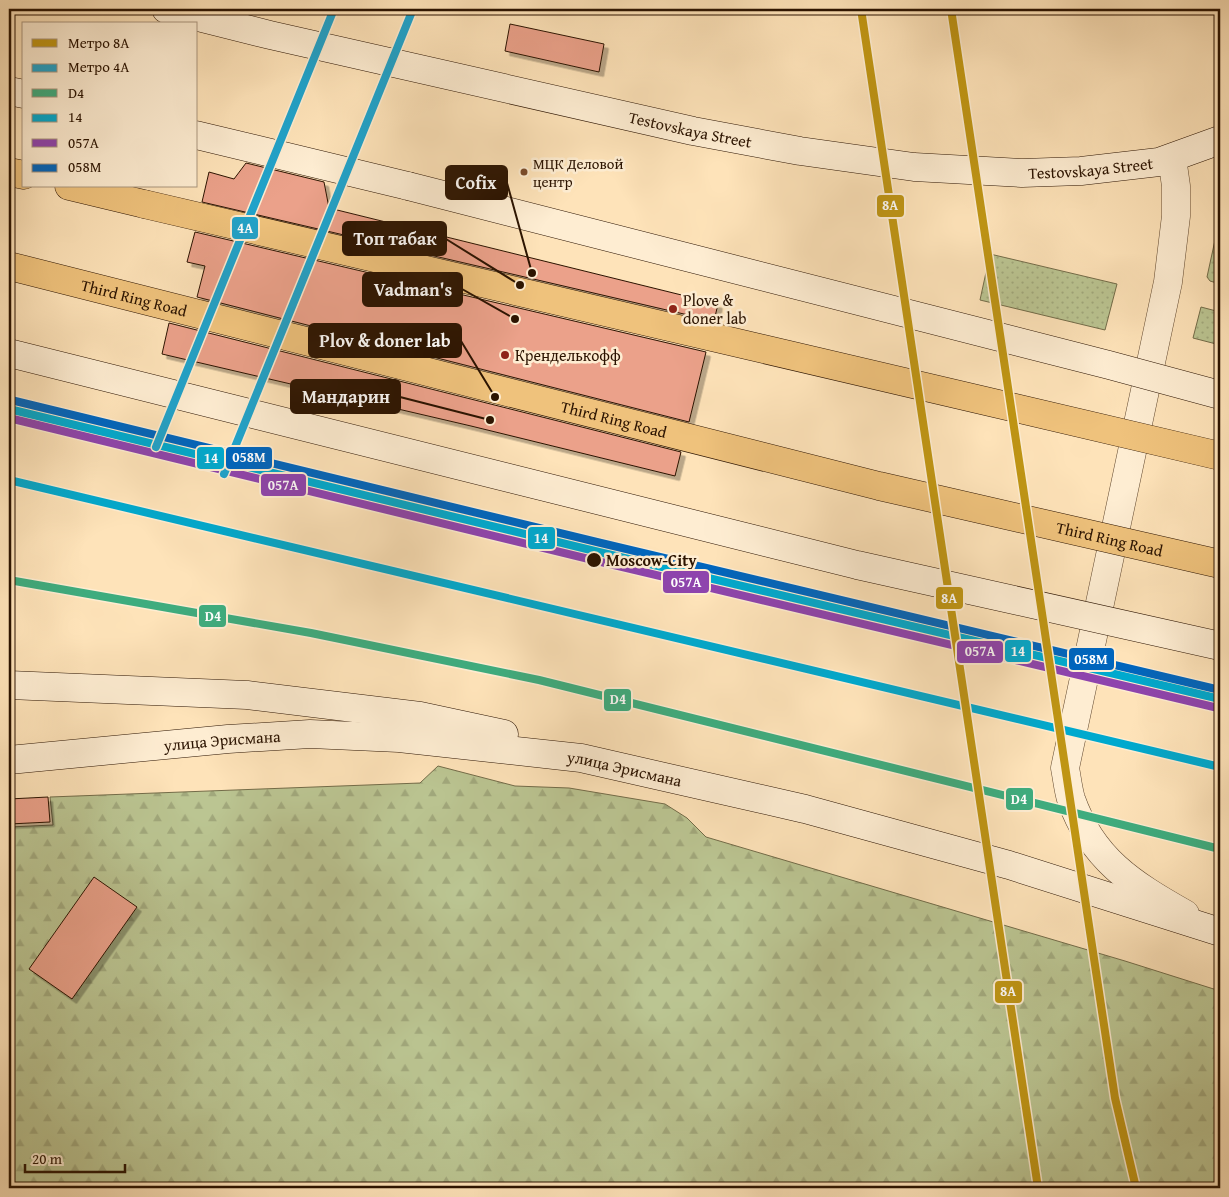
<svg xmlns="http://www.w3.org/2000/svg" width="1229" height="1197" viewBox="0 0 1229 1197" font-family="'Gentium Book Plus',serif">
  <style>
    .grass { fill: url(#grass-dots); stroke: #736c49 }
    .forest { fill: url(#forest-firs); stroke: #736c49 }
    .building { fill: #eba18a; stroke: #2b1300; filter: url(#shadow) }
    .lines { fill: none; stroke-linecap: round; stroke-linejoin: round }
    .street-casing { stroke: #60472e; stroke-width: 29 }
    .secondary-casing { stroke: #2b1300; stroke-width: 29 }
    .primary-casing { stroke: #2b1300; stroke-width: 29 }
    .street { stroke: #feedd2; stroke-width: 28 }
    .secondary { stroke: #feedd2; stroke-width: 28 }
    .primary { stroke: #efc27c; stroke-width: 28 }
    .secondary-bridge-casing { stroke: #2b1300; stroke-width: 29; stroke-linecap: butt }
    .primary-bridge-casing { stroke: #2b1300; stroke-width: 29; stroke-linecap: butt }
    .secondary-bridge { stroke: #feedd2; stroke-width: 28 }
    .primary-bridge { stroke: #efc27c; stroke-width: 28 }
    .rail-1-casing { stroke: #feedd2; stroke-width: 11 }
    .rail-2-casing { stroke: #feedd2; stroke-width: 11 }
    .rail-3-casing { stroke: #feedd2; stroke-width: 11 }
    .rail-4-casing { stroke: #feedd2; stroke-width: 11 }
    .rail-1 { stroke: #3eac7e; stroke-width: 8 }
    .rail-2 { stroke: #00a9ce; stroke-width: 8 }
    .rail-3 { stroke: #8e44ad; stroke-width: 8 }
    .rail-4 { stroke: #0065bd; stroke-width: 8 }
    .metro-1-casing { stroke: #feedd2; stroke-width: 11 }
    .metro-2-casing { stroke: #feedd2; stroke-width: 11 }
    .metro-1 { stroke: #bf9514; stroke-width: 8 }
    .metro-2 { stroke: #20a3cb; stroke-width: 8 }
    .bus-dot { fill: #7a4b2a; stroke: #feedd2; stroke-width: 2 }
    .poi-dot { fill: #8f2418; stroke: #feedd2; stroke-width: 2 }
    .stop-dot { fill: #2b1300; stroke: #feedd2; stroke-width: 2 }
    .labels { text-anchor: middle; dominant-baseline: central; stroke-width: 5; stroke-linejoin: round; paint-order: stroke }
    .bus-label { font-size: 15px; fill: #2b1300; stroke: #feedd2; text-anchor: start }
    .street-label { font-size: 16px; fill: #2b1300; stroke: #feedd2 }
    .poi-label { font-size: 16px; fill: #2b1300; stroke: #feedd2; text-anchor: start }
    .stop-label { font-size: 16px; font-weight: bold; fill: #2b1300; stroke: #feedd2; text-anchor: start }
    .leader { fill: none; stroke: #2b1300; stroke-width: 2 }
    .callout-dot { fill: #2b1300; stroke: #feedd2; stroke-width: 2 }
    .callout { fill: #2b1300; stroke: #2b1300; stroke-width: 2 }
    .callout-label { font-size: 18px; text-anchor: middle; font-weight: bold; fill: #fff }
    .line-badge { stroke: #feedd2; stroke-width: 2 }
    .badge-label { font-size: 14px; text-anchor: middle; font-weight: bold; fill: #fff }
  </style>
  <defs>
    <pattern id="grass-dots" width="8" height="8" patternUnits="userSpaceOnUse" patternTransform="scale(1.25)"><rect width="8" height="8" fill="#bbc592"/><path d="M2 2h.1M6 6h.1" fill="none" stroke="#a1a87c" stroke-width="1.8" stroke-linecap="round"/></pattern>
    <pattern id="forest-firs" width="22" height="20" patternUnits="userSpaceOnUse" patternTransform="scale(1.25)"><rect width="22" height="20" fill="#bbc592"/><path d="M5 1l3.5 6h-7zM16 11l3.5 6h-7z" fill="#a1a87c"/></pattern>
    <filter id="shadow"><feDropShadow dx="4.5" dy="4.5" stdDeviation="0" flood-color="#0004"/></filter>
  </defs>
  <rect width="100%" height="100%" fill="#fee3b9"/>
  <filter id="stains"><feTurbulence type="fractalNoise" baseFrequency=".004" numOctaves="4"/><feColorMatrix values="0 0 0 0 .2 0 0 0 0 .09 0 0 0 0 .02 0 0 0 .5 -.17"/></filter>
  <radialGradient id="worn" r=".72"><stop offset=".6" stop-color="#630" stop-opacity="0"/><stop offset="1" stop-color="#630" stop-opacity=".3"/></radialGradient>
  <!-- grass -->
  <path class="grass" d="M1220 217V284L1210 281 1207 277Z
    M990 254 1117 284 1105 330 980 300Z
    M1201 307 1220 312V345L1193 338Z"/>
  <!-- forest -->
  <path class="forest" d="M438 766 515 786 569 788 665 804 687 818 706 837 1125 961 1220 991V1188H9V827L53 825 50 797 420 783Z"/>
  <!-- building -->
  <path class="building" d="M510 24 604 44 599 72 505 51Z
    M246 163 324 182 329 208 718 304 714 321 202 202 209 172 234 179Z
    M195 232 706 352 689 422 197 297 205 266 187 262Z
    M169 323 681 452 675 476 471 426 162 354Z
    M48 797 50 822 9 824V799Z
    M94 877 137 907 72 999 29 969Z"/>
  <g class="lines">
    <!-- street casing -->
    <g class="street-casing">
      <path id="street" d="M1172 158 1176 186V216L1168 282 1065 768C1067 778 1068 789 1071 799 1092 859 1132 884 1185 914"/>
    </g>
    <!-- secondary casing -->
    <g class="secondary-casing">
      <g id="secondary">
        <path id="s1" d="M166 9 270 35 693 131 800 151 914 167 1022 173 1081 171 1159 162 1220 140"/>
        <path d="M9 91 24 94"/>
        <path d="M196 135 408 186"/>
        <path d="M9 685 247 695 420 716 504 734"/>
        <path id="s2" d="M9 760 228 739 310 734 399 738 581 758 805 809 1009 865 1220 932"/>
      </g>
    </g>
    <!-- primary casing -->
    <g class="primary-casing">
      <path id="primary" d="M9 172 24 175
        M69 186 144 204"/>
    </g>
    <!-- street -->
    <use href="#street" class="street"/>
    <!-- secondary -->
    <use href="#secondary" class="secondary"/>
    <!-- primary -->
    <use href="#primary" class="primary"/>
    <!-- secondary-bridge casing -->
    <g class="secondary-bridge-casing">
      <path id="secondary-bridge" d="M408 186 1109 365 1220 395
        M9 353 857 565 1220 646"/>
    </g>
    <!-- primary-bridge casing -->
    <g class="primary-bridge-casing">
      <g id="primary-bridge">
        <path d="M144 204 1220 456"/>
        <path id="s3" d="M9 266 879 486 1220 564"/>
      </g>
    </g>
    <!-- secondary-bridge -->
    <use href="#secondary-bridge" class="secondary-bridge"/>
    <!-- primary-bridge -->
    <use href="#primary-bridge" class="primary-bridge"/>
    <!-- rail-1 casing -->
    <g class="rail-1-casing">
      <path id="rail-1" d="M9 580 311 633 539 680 1220 849"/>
    </g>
    <!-- rail-2 casing -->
    <g class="rail-2-casing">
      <path id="rail-2" d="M9 409 599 552 1220 699
        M9 480 1220 767"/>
    </g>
    <!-- rail-3 casing -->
    <g class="rail-3-casing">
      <path id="rail-3" d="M9 418 597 561 1218 708"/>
    </g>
    <!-- rail-4 casing -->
    <g class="rail-4-casing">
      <path id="rail-4" d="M11 400 601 543 1220 690"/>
    </g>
    <!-- rail-1 -->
    <use href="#rail-1" class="rail-1"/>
    <!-- rail-2 -->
    <use href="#rail-2" class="rail-2"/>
    <!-- rail-3 -->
    <use href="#rail-3" class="rail-3"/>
    <!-- rail-4 -->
    <use href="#rail-4" class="rail-4"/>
    <!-- metro-1 casing -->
    <g class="metro-1-casing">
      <path id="metro-1" d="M861 9 1038 1188
        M951 9 1115 1098 1136 1188"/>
    </g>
    <!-- metro-2 casing -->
    <g class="metro-2-casing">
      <path id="metro-2" d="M156 447 334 9
        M224 474 413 9"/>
    </g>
    <!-- metro-1 -->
    <use href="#metro-1" class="metro-1"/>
    <!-- metro-2 -->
    <use href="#metro-2" class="metro-2"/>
  </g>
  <!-- markers -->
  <circle class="bus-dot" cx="524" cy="172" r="4.5"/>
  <g class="poi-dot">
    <circle cx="673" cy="309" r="5"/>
    <circle cx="505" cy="355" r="5"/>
  </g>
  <circle class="stop-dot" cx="594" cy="560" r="8"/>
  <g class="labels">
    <!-- bus labels -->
    <g class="bus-label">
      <text x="533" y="163">МЦК Деловой<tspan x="533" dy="18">центр</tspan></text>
    </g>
    <!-- street labels -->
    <g class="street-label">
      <text stroke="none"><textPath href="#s1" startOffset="538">Testovskaya Street</textPath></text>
      <text stroke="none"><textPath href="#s1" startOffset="942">Testovskaya Street</textPath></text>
      <text stroke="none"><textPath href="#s3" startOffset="129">Third Ring Road</textPath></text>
      <text stroke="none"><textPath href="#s3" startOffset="624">Third Ring Road</textPath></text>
      <text stroke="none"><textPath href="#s3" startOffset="1134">Third Ring Road</textPath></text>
      <text stroke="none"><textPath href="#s2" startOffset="214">улица Эрисмана</textPath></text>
      <text stroke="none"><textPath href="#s2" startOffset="619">улица Эрисмана</textPath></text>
    </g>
    <!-- poi labels -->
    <g class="poi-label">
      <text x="683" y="300">Plove &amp;<tspan x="683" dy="18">doner lab</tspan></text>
      <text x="515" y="355">Кренделькофф</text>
    </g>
    <!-- stop labels -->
    <g class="stop-label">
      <text x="606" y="560">Moscow-City</text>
    </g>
  </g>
  <!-- callouts -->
  <path class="leader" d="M532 273L507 183M520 285L446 239M515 319L462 289M495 397L461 341M490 420L400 397"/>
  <g class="callout-dot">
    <circle cx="532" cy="273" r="5"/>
    <circle cx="520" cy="285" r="5"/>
    <circle cx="515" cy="319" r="5"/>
    <circle cx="495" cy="397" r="5"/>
    <circle cx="490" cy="420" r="5"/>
  </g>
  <g class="callout">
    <rect x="446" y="166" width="61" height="33" rx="5"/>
    <rect x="343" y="222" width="103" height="33" rx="5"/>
    <rect x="363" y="273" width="99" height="33" rx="5"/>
    <rect x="309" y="324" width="152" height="33" rx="5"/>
    <rect x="291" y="380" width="109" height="33" rx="5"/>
  </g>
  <g class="callout-label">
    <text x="476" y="189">Cofix</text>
    <text x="395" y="245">Топ табак</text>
    <text x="413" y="296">Vadman's</text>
    <text x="385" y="347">Plov &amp; doner lab</text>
    <text x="346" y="403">Мандарин</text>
  </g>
  <g class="line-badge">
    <rect x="876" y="194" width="29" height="24" rx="5" fill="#bf9514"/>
    <rect x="231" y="216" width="28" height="24" rx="5" fill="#20a3cb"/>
    <rect x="225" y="446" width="48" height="24" rx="5" fill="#0065bd"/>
    <rect x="196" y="446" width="29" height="24" rx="5" fill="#00a9ce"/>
    <rect x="260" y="473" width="47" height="24" rx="5" fill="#8e44ad"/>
    <rect x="527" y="526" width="29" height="24" rx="5" fill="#00a9ce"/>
    <rect x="662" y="570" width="48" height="24" rx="5" fill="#8e44ad"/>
    <rect x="935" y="586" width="29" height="24" rx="5" fill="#bf9514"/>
    <rect x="198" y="604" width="29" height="24" rx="5" fill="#3eac7e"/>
    <rect x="1004" y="639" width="28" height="24" rx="5" fill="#00a9ce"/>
    <rect x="956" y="640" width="48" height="24" rx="5" fill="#8e44ad"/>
    <rect x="1068" y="647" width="47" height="24" rx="5" fill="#0065bd"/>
    <rect x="603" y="688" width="29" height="24" rx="5" fill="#3eac7e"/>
    <rect x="1005" y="787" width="29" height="24" rx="5" fill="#3eac7e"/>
    <rect x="994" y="980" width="29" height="24" rx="5" fill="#bf9514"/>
  </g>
  <g class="badge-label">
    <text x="890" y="210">8А</text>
    <text x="245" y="233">4А</text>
    <text x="249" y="462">058М</text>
    <text x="211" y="463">14</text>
    <text x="283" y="490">057А</text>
    <text x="541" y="543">14</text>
    <text x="686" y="587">057А</text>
    <text x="949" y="603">8А</text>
    <text x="213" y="621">D4</text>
    <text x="1018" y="656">14</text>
    <text x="980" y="656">057А</text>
    <text x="1091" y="664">058М</text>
    <text x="618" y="704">D4</text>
    <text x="1019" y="804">D4</text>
    <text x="1008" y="996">8А</text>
  </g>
  <!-- margin -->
  <rect width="1229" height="1197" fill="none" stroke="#fee3b9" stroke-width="30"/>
  <rect x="10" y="10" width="1209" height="1177" fill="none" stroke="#2b1300" stroke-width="2.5"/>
  <rect x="15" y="15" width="1199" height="1167" fill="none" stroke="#2b1300"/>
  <!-- legend -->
  <rect x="22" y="22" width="175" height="165" fill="#feedd2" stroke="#aa967e"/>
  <rect x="32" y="39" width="25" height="8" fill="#bf9514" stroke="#aa967e"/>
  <text x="68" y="48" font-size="15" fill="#2b1300">Метро 8А</text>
  <rect x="32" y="64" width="25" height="8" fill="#20a3cb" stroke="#aa967e"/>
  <text x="68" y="72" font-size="15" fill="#2b1300">Метро 4А</text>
  <rect x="32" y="89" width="25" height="8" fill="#3eac7e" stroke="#aa967e"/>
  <text x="68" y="98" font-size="15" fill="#2b1300">D4</text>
  <rect x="32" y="114" width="25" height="8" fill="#00a9ce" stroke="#aa967e"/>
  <text x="68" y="122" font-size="15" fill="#2b1300">14</text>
  <rect x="32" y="139" width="25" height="8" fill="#8e44ad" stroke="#aa967e"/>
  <text x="68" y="148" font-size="15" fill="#2b1300">057А</text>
  <rect x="32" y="164" width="25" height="8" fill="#0065bd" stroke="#aa967e"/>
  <text x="68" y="172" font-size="15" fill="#2b1300">058М</text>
  <!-- scale -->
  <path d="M25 1164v8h100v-8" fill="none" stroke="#2b1300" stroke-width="2.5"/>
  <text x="32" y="1164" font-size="15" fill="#2b1300" stroke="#feedd2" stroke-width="4" paint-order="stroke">20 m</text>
  <rect width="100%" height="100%" filter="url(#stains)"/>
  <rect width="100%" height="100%" fill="url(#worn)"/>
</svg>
